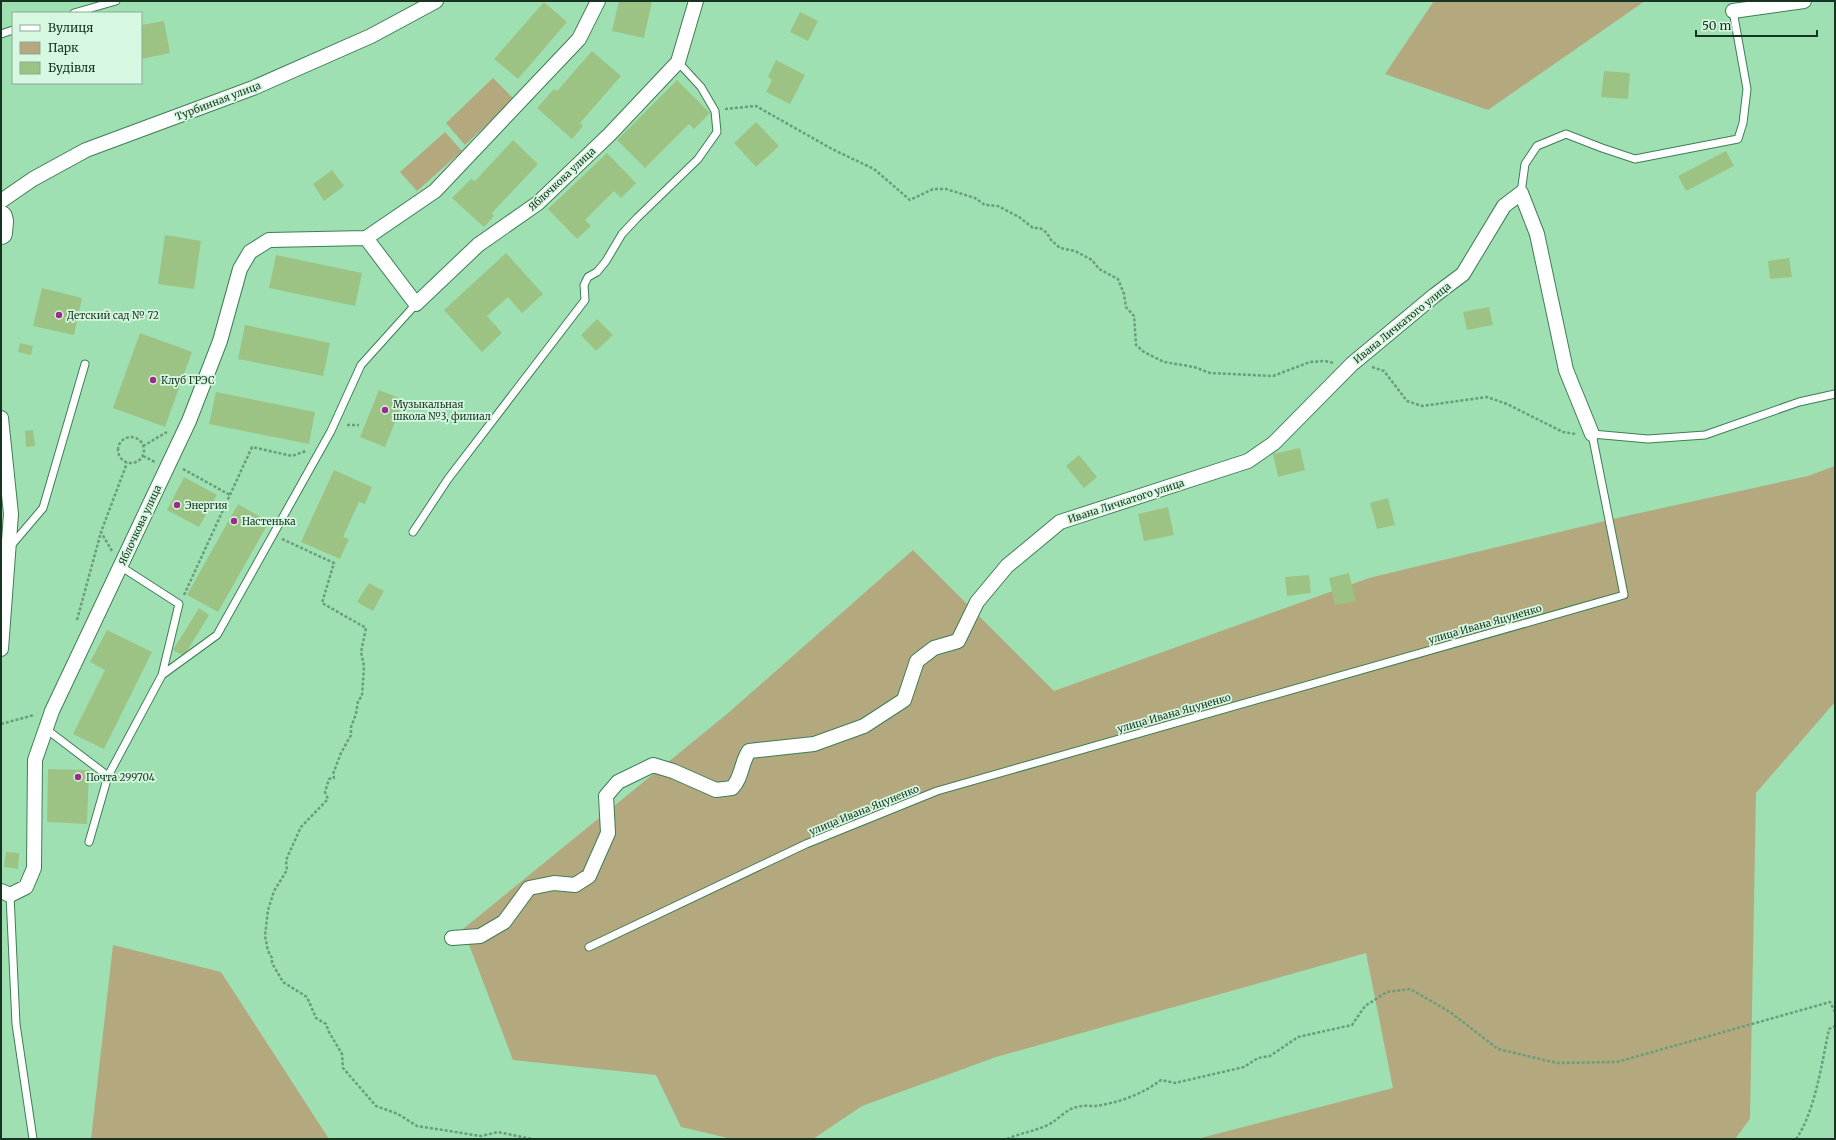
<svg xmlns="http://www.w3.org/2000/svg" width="1836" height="1140" viewBox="0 0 1836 1140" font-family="Merriweather,serif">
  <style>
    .green { fill: #b4a87e }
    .building { fill: #9dc384 }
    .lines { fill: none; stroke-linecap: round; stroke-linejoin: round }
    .lane-casing { stroke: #3e7e55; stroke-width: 9 }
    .street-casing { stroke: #3e7e55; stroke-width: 16 }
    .primary-casing { stroke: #3e7e55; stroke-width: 24 }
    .path { stroke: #6a9d7a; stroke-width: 2.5; stroke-dasharray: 3 2; stroke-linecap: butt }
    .lane { stroke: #fff; stroke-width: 7 }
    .street { stroke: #fff; stroke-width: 14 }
    .primary { stroke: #fff; stroke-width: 22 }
    .poi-dot { fill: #9b2c8c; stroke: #d7f8e0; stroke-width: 1.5 }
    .labels { text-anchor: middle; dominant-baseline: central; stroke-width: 3.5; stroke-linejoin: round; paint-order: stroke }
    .street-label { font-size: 10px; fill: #183321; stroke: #d7f8e0 }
    .poi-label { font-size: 10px; fill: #183321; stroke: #d7f8e0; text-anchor: start }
  </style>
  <rect width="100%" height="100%" fill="#9ee0b2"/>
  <!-- green -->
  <path class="green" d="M1434 1H1645L1488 110 1385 74Z
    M493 78 514 99 465 145 446 123Z
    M445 132 462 151 417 191 400 172Z
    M1835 466V702L1756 793 1750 1119 1735 1139H1197L1393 1088 1366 953 996 1057 862 1106 813 1139H732L681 1127 656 1075 513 1060 463 929 727 714 913 550 1054 691 1369 578 1626 516 1808 476Z
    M113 945 221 972 329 1139H91Z"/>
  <!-- building -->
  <path class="building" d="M619 1H652L644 38 612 31Z
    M544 2 567 22 518 79 494 59Z
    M800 12 818 21 808 41 790 32Z
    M164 21 170 53 141 59V25Z
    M592 51 621 76 580 123 583 126 572 139 537 108 554 89 557 91Z
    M776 60 805 75 790 104 766 92 772 80 768 77Z
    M1604 71 1630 73 1628 99 1601 97Z
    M677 80 710 113 694 129 689 124 645 168 617 140Z
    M756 122 779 146 756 167 734 143Z
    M513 140 538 164 492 213 494 216 484 227 452 198 471 179 475 181Z
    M1726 151 1734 166 1686 191 1678 176Z
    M607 153 636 183 621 198 614 191 585 220 591 226 577 239 548 209Z
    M332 170 344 186 324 201 313 184Z
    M165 235 201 241 194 289 158 284Z
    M506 253 543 294 522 313 508 297 487 316 502 333 482 352 444 310Z
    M276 255 362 273 355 306 269 288Z
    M1789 258 1792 277 1770 279 1768 261Z
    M42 288 82 298 74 335 33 326Z
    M1489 307 1493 325 1467 330 1463 312Z
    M597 319 613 335 596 351 581 335Z
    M245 325 330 343 323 376 238 359Z
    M140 333 192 352 165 427 113 408Z
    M20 343 33 346 31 355 18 352Z
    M379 390 404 400 385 447 360 437Z
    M216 392 315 412 309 444 209 424Z
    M33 430 35 446 26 447 25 431Z
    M1300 448 1305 470 1278 477 1273 454Z
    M1079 455 1097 477 1084 488 1066 466Z
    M334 470 372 487 365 504 359 502 343 537 349 539 340 559 301 542Z
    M184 477 217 495 199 527 167 510Z
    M1388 498 1395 525 1377 529 1370 503Z
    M238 504 269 522 218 612 187 595Z
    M1168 507 1174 535 1144 541 1138 514Z
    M1349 573 1356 601 1335 605 1329 578Z
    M1309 575 1311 593 1287 596 1285 577Z
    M369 583 384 591 373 611 357 602Z
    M199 608 209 615 184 656 173 650Z
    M107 630 152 652 104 749 73 734 105 670 90 662Z
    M48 769 89 770 87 824 47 822Z
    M6 852 19 853 18 869 4 867Z"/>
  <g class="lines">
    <!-- lane casing -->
    <g class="lane-casing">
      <path id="lane" d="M74 13 116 1
        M1 34 13 30
        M1521 193 1525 164 1537 146 1566 134 1602 148 1635 159 1738 139 1743 123 1747 89 1733 11
        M413 532 448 479 585 300 584 285 588 277 597 272 606 261 622 234 637 218 698 159 717 132 715 111 701 87 678 62
        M1 553 9 548 43 508 85 364
        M120 566 179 604 162 675
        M46 729 108 776 89 842
        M108 776 162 675 217 635 331 431 361 365 416 304
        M10 895 16 1024 33 1139
        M589 947 806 844 937 791 1624 595 1592 434 1648 439 1705 435 1799 402 1835 394"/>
    </g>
    <!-- street casing -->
    <g class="street-casing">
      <path id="street" d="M1733 11 1804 1
        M1 201 33 179 86 150 253 88 371 36 436 1
        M366 238 416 304 478 245 538 203 610 134 678 62 696 1
        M1 418 11 514 1 649
        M1 891 10 895 26 887 34 868 35 760 52 711 189 421 220 341 240 269 250 252 269 240 366 238 435 191 579 39 598 1
        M452 938 480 936 504 922 529 888 554 883 575 885 589 876 608 833 606 796 618 782 653 765 673 771 716 790 732 788C742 778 741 763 749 751L814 744 864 726 904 700 917 661 934 648 958 641 977 602 1007 566 1060 522 1248 461 1274 443 1352 364 1435 295 1463 274 1504 206 1521 193 1537 234 1566 370 1592 434"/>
    </g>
    <!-- primary casing -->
    <g class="primary-casing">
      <path id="primary" d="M1 217 2 221 1 233"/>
    </g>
    <!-- path -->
    <path class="path" d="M725 109 756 106 832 149 874 169 910 200 933 189H946L975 198 985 205 998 206 1019 217 1033 228H1040L1047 233 1051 240 1060 248 1075 251 1092 260 1099 269 1118 279 1124 294 1126 307 1134 316 1136 345 1144 352 1164 362 1194 367 1210 373 1273 376 1310 362 1325 361 1334 363
      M1372 367 1384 371 1407 401 1422 406 1487 397 1507 404 1563 432 1576 434
      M347 425H359
      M118 450a13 13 0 1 1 26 0a13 13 0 1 1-26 0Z
      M143 446 167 432
      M143 456 155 462
      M183 469 230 495
      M282 539 334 563 322 603 366 628 361 652 364 666 362 696 358 701 356 714 351 727V735L341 753 333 774 334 778 329 779 325 792 328 799 301 827 286 860 287 870 274 891 268 910 265 936 268 951 272 958V963L283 982 307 997 316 1018 326 1024 329 1032 342 1054 343 1068 376 1106 398 1114 417 1126 481 1136 498 1132 532 1139
      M112 551 101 532 127 463
      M184 595 252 447 292 456 306 451
      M77 620 101 532
      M1 724 34 715
      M1007 1139C1022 1132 1039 1131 1053 1122 1060 1117 1069 1108 1077 1107 1083 1105 1089 1106 1095 1106 1118 1103 1143 1094 1161 1080L1175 1083 1244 1067 1258 1058 1270 1056 1298 1037 1352 1025 1365 1006 1387 992 1410 989 1450 1012 1498 1049 1557 1063 1617 1062 1830 1002 1835 1012
      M1796 1139C1815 1112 1822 1062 1829 1029L1835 1026"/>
    <!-- lane -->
    <use href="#lane" class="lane"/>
    <!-- street -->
    <use href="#street" class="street"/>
    <!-- primary -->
    <use href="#primary" class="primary"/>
  </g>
  <!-- markers -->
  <g class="poi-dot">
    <circle cx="59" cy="315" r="4"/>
    <circle cx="153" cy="380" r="4"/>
    <circle cx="385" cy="410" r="4"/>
    <circle cx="177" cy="505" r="4"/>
    <circle cx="234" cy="521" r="4"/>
    <circle cx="78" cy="777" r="4"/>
  </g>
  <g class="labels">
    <!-- street labels -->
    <g class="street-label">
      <text transform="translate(218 101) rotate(-21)">Турбинная улица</text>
      <text transform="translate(562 179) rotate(-43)">Яблочкова улица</text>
      <text transform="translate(1402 323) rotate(-39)">Ивана Личкатого улица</text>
      <text transform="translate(1126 501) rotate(-18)">Ивана Личкатого улица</text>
      <text transform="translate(140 525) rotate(-65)">Яблочкова улица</text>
      <text transform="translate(1485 624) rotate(-16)">улица Ивана Яцуненко</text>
      <text transform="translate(1174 713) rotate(-16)">улица Ивана Яцуненко</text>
      <text transform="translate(864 810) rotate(-22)">улица Ивана Яцуненко</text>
    </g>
    <!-- poi labels -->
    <g class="poi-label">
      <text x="67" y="315">Детский сад № 72</text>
      <text x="161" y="380">Клуб ГРЭС</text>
      <text x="393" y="404">Музыкальная<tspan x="393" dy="12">школа №3, филиал</tspan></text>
      <text x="185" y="505">Энергия</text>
      <text x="242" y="521">Настенька</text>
      <text x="86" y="777">Почта 299704</text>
    </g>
  </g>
  <!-- border -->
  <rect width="1836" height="1140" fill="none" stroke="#183321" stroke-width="4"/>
  <!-- legend -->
  <rect x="12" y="12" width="130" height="72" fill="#d7f8e0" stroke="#8ba994"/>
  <rect x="20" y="25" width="20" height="6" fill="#ffffff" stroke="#8ba994"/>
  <text x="48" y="32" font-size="12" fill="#183321">Вулиця</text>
  <rect x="20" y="42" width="20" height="12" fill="#b4a87e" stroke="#8ba994"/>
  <text x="48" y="52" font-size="12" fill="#183321">Парк</text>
  <rect x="20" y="62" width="20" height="12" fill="#9dc384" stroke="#8ba994"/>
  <text x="48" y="72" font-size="12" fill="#183321">Будівля</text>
  <!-- scale -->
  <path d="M1696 30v6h121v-6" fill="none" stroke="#183321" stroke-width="2"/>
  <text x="1702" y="30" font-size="12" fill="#183321" stroke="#d7f8e0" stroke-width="3" paint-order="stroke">50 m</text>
</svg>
